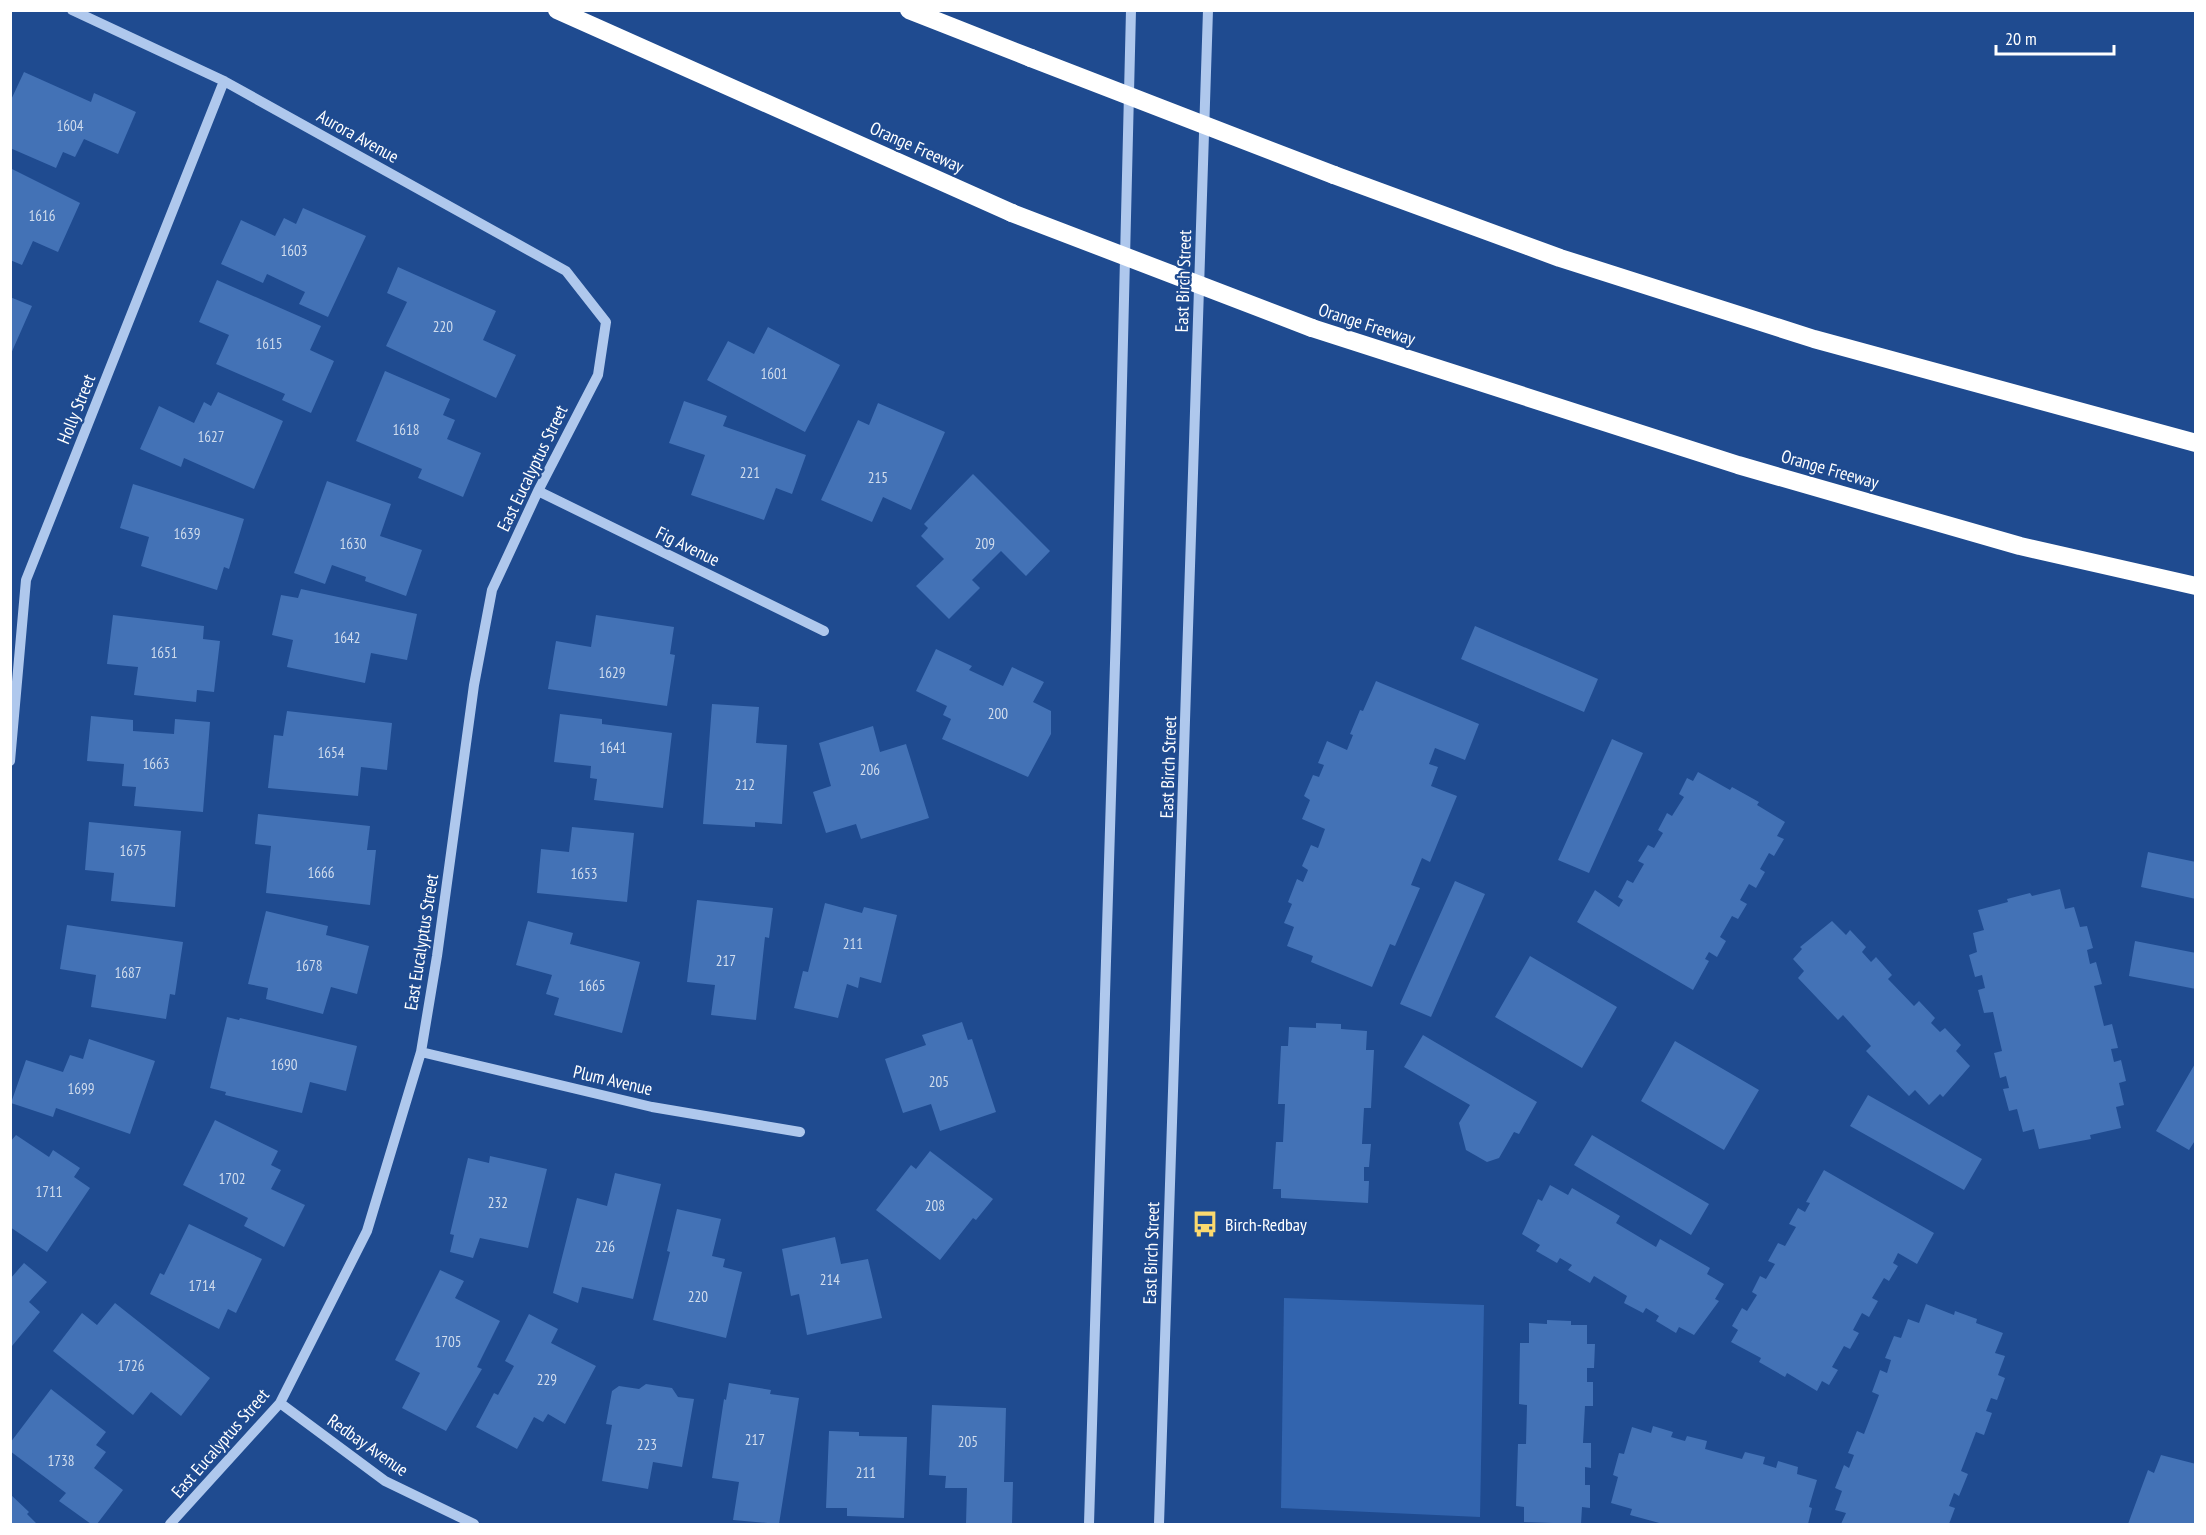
<svg xmlns="http://www.w3.org/2000/svg" width="2206" height="1535" viewBox="0 0 2206 1535" font-family="'PT Sans Narrow',sans-serif">
  <style>
    .green { fill: #3264ae }
    .building { fill: #4372b6 }
    .lines { fill: none; stroke-linecap: round; stroke-linejoin: round }
    .minor { stroke: #afc8ed; stroke-width: 10 }
    .highway { stroke: #fff; stroke-width: 18 }
    .highway-bridge { stroke: #fff; stroke-width: 18 }
    .labels { text-anchor: middle; dominant-baseline: central; stroke-width: 4.5; stroke-linejoin: round; paint-order: stroke }
    .number-label { font-size: 15px; fill: #d0dced }
    .street-label { font-size: 18px; fill: #fff; stroke: #1f4b90 }
    .poi-label { font-size: 18px; fill: #fff; stroke: #1f4b90; text-anchor: start }
  </style>
  <rect width="100%" height="100%" fill="#1f4b90"/>
  <!-- green -->
  <path class="green" d="M1284 1298 1484 1305 1480 1517 1281 1508Z"/>
  <!-- building -->
  <path class="building" d="M24 72 91 102 94 93 136 112 118 154 84 139 75 157 63 152 56 168 10 148V102Z
    M10 168 80 203 58 252 33 241 22 265 10 260Z
    M303 208 366 236 328 317 299 304 305 292 267 274 263 283 221 264 241 220 275 236 284 218 296 224Z
    M398 267 496 311 483 340 516 355 496 398 386 346 407 302 387 293Z
    M217 280 321 326 310 350 334 361 311 413 282 400 285 394 216 364 229 335 199 322Z
    M10 297 32 306 10 356Z
    M768 327 840 365 805 432 707 380 728 341 754 354Z
    M385 371 450 399 443 415 455 420 447 439 481 453 463 497 418 478 422 469 356 441Z
    M218 392 283 421 254 489 184 458 181 467 140 449 159 406 194 423 204 402 211 406Z
    M684 401 727 416 723 426 806 455 792 494 776 488 764 520 691 495 705 455 669 443Z
    M878 403 945 432 911 510 883 497 872 522 821 500 858 420 869 425Z
    M973 474 1050 551 1026 576 1001 551 972 580 980 588 949 619 916 586 944 559 921 536 928 528 924 524Z
    M327 481 391 504 380 536 422 550 406 596 365 581 366 577 332 565 325 584 294 573Z
    M133 484 244 519 229 569 224 567 217 590 141 566 149 537 120 528Z
    M301 589 417 614 407 660 371 653 365 683 287 667 293 640 272 635 281 595 298 598Z
    M113 615 204 626 203 639 220 641 214 692 197 690 196 702 134 695 138 667 107 664Z
    M596 615 674 627 670 654 675 655 667 706 548 689 556 641 591 647Z
    M1475 626 1598 679 1584 712 1461 659Z
    M936 649 972 666 969 670 1003 686 1012 667 1044 682 1033 702 1051 711V734L1028 777 942 739 951 719 943 715 947 706 916 691Z
    M1376 681 1479 724 1465 760 1435 748 1429 764 1438 767 1431 786 1457 796 1430 862 1422 858 1411 885 1420 888 1395 946 1390 944 1372 987 1311 962 1313 956 1287 946 1294 927 1284 923 1292 904 1288 902 1297 879 1303 882 1308 870 1302 866 1311 845 1318 848 1325 829 1302 819 1310 800 1304 796 1313 775 1319 777 1324 765 1318 763 1327 741 1347 750 1353 735 1350 734 1360 710 1363 711Z
    M712 704 759 707 756 743 787 745 782 824 755 822V827L703 824Z
    M287 711 392 723 387 770 361 767 358 796 268 788 274 735 283 736Z
    M560 714 602 719V724L672 733 663 808 594 800 597 779 590 778 591 766 554 762Z
    M91 716 133 720V731L174 734 175 719 210 722 203 812 134 806 136 787 122 786 124 764 87 761Z
    M873 726 880 752 906 744 929 818 861 839 856 824 826 833 813 792 831 786 819 743Z
    M1612 739 1643 753 1589 873 1558 860Z
    M1698 772 1730 790 1732 787 1759 802 1757 805 1785 822 1777 836 1784 839 1774 856 1769 853 1760 869 1765 872 1756 888 1749 884 1740 900 1747 904 1738 919 1732 916 1720 937 1726 941 1717 957 1709 952 1705 959 1709 961 1693 990 1577 922 1595 890 1619 907 1623 900 1618 897 1627 880 1633 883 1644 864 1638 861 1648 845 1654 848 1663 833 1658 830 1667 813 1672 816 1684 797 1679 794 1687 778 1693 781Z
    M258 814 370 826 367 850H376L370 905 266 893 271 846 255 844Z
    M89 822 181 831 175 907 111 901 114 873 85 870Z
    M572 827 634 833 627 902 537 893 541 849 569 852Z
    M2148 852 2196 862V899L2141 887Z
    M1455 881 1485 894 1431 1017 1400 1004Z
    M2060 889 2065 909 2074 907 2080 927 2087 926 2093 948 2087 950 2090 964 2096 962 2102 984 2094 986 2104 1026 2112 1024 2118 1048 2111 1049 2114 1062 2121 1060 2126 1081 2119 1083 2124 1105 2116 1107 2121 1128 2090 1135 2091 1139 2039 1149 2034 1129 2023 1132 2017 1109 2009 1111 2003 1089 2009 1088 2006 1076 2000 1078 1994 1053 2002 1051 1993 1012 1984 1013 1978 990 1985 988 1982 975 1975 977 1969 955 1977 952 1973 933 1984 930 1978 910 2008 902 2007 899 2030 893 2032 896Z
    M697 900 773 908 769 938 765 937 756 1020 711 1015 715 985 687 982Z
    M825 903 862 913 864 907 897 915 881 983 860 977 858 988 847 984 838 1018 794 1008 803 971 808 972Z
    M266 911 328 926 326 935 369 946 357 994 331 987 323 1014 266 999 268 988 248 984Z
    M528 921 573 933 570 944 640 962 622 1033 554 1015 559 998 546 994 552 975 516 965Z
    M1832 921 1846 935 1850 930 1866 947 1862 952 1871 962 1876 957 1892 975 1888 979 1914 1006 1919 1001 1935 1018 1931 1023 1940 1032 1945 1028 1961 1045 1956 1051 1970 1066 1943 1097 1940 1094 1929 1105 1915 1090 1909 1096 1866 1051 1871 1046 1843 1015 1838 1020 1798 978 1804 971 1793 959 1802 949 1800 947Z
    M67 925 183 942 175 995 170 994 166 1019 91 1007 96 975 60 969Z
    M2135 941 2196 953V989L2129 976Z
    M1530 956 1617 1007 1582 1068 1495 1017Z
    M227 1017 239 1020 240 1018 357 1046 346 1091 310 1082 302 1113 225 1095 226 1092 210 1088Z
    M962 1022 968 1040 972 1039 996 1112 940 1131 931 1104 903 1113 885 1059 926 1045 922 1035Z
    M1316 1023 1341 1024V1029L1367 1031 1366 1050H1374L1371 1108H1364L1362 1144H1371L1369 1167H1364V1181H1369L1368 1203 1281 1198V1189H1273L1276 1142H1283L1285 1104H1278L1281 1046H1288L1289 1027 1316 1028Z
    M1423 1035 1537 1102 1519 1134 1514 1132 1499 1158 1487 1162 1466 1150 1459 1123 1470 1105 1404 1067Z
    M89 1039 155 1061 130 1134 56 1108 53 1117 11 1103 26 1060 63 1072 70 1055 83 1059Z
    M1675 1041 1759 1090 1724 1150 1641 1101Z
    M2196 1062V1139L2189 1150 2156 1131Z
    M1868 1095 1982 1159 1964 1190 1850 1126Z
    M215 1120 278 1151 271 1165 281 1170 271 1189 305 1205 284 1247 244 1226 248 1218 183 1185Z
    M16 1135 49 1157 53 1150 80 1168 74 1177 90 1188 47 1252 10 1227V1142Z
    M1592 1135 1709 1204 1691 1235 1574 1165Z
    M930 1151 993 1199 976 1220 973 1218 940 1260 876 1210 911 1165 916 1169Z
    M490 1156 547 1169 528 1248 480 1238 473 1258 450 1252 454 1235 450 1234 468 1158 489 1163Z
    M1824 1170 1934 1233 1917 1264 1898 1253 1893 1263 1898 1266 1889 1281 1884 1278 1872 1298 1878 1301 1869 1317 1862 1313 1853 1330 1859 1333 1850 1349 1844 1346 1832 1367 1838 1370 1829 1385 1822 1381 1817 1391 1787 1373 1785 1377 1759 1362 1761 1358 1731 1342 1738 1330 1732 1326 1742 1308 1747 1311 1757 1295 1752 1292 1760 1276 1766 1279 1775 1264 1768 1261 1778 1243 1785 1246 1796 1227 1789 1224 1798 1208 1805 1212 1810 1203 1806 1202Z
    M615 1173 661 1184 633 1299 582 1287 578 1303 553 1293 577 1198 607 1206Z
    M1550 1185 1568 1195 1572 1188 1620 1216 1616 1223 1656 1247 1660 1239 1710 1268 1707 1274 1724 1284 1715 1299 1719 1301 1694 1335 1679 1327 1676 1333 1656 1321 1659 1316 1646 1308 1643 1313 1624 1303 1627 1296 1594 1276 1590 1283 1568 1270 1572 1265 1560 1258 1557 1263 1536 1251 1540 1245 1522 1234 1538 1199 1542 1201Z
    M677 1209 721 1219 712 1256 725 1259 723 1267 742 1272 726 1338 653 1320 670 1252 667 1251Z
    M189 1224 262 1259 236 1313 228 1309 219 1329 150 1294 160 1273 164 1275Z
    M835 1237 841 1264 868 1259 882 1318 807 1335 799 1294 791 1296 782 1249Z
    M24 1263 47 1282 29 1302 40 1312 12 1346 10 1279Z
    M440 1270 464 1281 455 1298 500 1321 477 1367 482 1369 446 1431 402 1408 420 1373 395 1360Z
    M115 1303 210 1378 181 1416 151 1392 133 1415 53 1351 82 1313 97 1325Z
    M1926 1304 1954 1315 1955 1311 1977 1319 1976 1323 2003 1333 1995 1353 2005 1356 1998 1375 2005 1378 1997 1400 1991 1398 1986 1411 1992 1413 1984 1435 1976 1432 1961 1471 1968 1474 1959 1496 1954 1493 1949 1506 1955 1508 1949 1524H1841L1846 1513 1835 1510 1842 1491 1835 1488 1844 1465 1849 1468 1854 1455 1848 1453 1857 1431 1864 1434 1879 1395 1872 1392 1880 1370 1887 1373 1891 1360 1885 1358 1894 1336 1901 1338 1908 1319 1919 1323Z
    M529 1314 558 1329 551 1343 596 1366 565 1424 548 1414 543 1422 534 1417 517 1449 476 1427 494 1393 498 1395 514 1366 505 1361Z
    M1547 1320 1571 1321V1325H1587V1344H1595L1594 1368H1587V1382H1593V1406H1585L1583 1443H1591V1468L1585 1467V1485H1590V1508L1582 1507 1581 1524 1524 1522V1507L1516 1506 1518 1444H1526L1527 1405 1519 1404 1520 1343H1529V1323L1547 1324Z
    M729 1383 771 1390 770 1394 799 1398 779 1524 733 1520 739 1482 712 1478 724 1399 726 1400Z
    M646 1384 672 1388 678 1397 694 1399 682 1467 653 1462 648 1489 602 1481 612 1425 606 1424 612 1391 619 1386 639 1389Z
    M51 1389 106 1432 96 1445 106 1452 94 1468 123 1490 97 1524H91L59 1501 66 1493 10 1451V1443Z
    M932 1405 1006 1408 1004 1482H1013L1012 1524H966L967 1488H945L946 1476 929 1475Z
    M1653 1426 1673 1432 1671 1437 1685 1441 1687 1436 1707 1441 1705 1449 1742 1459 1745 1452 1765 1457 1763 1464 1776 1468 1778 1461 1798 1467 1797 1474 1817 1480 1809 1507 1812 1508 1808 1524H1663L1630 1515 1632 1509 1611 1503 1618 1477 1613 1475 1619 1453 1624 1454 1632 1427 1651 1433Z
    M829 1431 859 1432V1436L907 1437 904 1518 847 1516V1508H826Z
    M2161 1455 2196 1464V1524H2128L2148 1470 2154 1473Z
    M10 1494 29 1512 27 1514 37 1524H10Z"/>
  <g class="lines">
    <!-- minor -->
    <path class="minor" d="M72 10 224 81 566 271 606 322 598 375 538 491 492 590 474 685 437 956 421 1052 367 1231 280 1403 170 1524
      M538 491 824 631
      M10 761 26 580 224 81
      M421 1052 652 1107 800 1132
      M280 1403 385 1481 474 1524
      M1089 1524 1116 630 1131 10
      M1159 1524 1208 10"/>
    <!-- highway -->
    <path class="highway" d="M557 10 1012 213
      M909 10 1031 58
      M1334 175 1560 258 1814 339 2196 443
      M1312 328 1738 465 2020 546 2196 586"/>
    <!-- highway-bridge -->
    <path class="highway-bridge" d="M1031 58 1334 175
      M1012 213 1312 328"/>
  </g>
  <!-- icons -->
  <defs>
    <g id="bus-bare" transform="scale(2.07)"><path d="M-5-6H5V4H4V6H2V4H-2V6H-4V4H-5ZM-3.5-4V0h7V-4ZM-3.5 1.2v1.5H-2V1.2ZM2 1.2v1.5H3.5V1.2Z" fill="#fbd96f" stroke="#1f4b90" stroke-width="2.5" paint-order="stroke"/></g>
  </defs>
  <g fill-rule="evenodd">
    <use href="#bus-bare" x="1205" y="1224"/>
  </g>
  <g class="labels">
    <!-- number labels -->
    <g class="number-label">
      <text x="70" y="125">1604</text>
      <text x="42" y="215">1616</text>
      <text x="294" y="250">1603</text>
      <text x="443" y="326">220</text>
      <text x="269" y="343">1615</text>
      <text x="774" y="373">1601</text>
      <text x="406" y="429">1618</text>
      <text x="211" y="436">1627</text>
      <text x="750" y="472">221</text>
      <text x="878" y="477">215</text>
      <text x="187" y="533">1639</text>
      <text x="353" y="543">1630</text>
      <text x="985" y="543">209</text>
      <text x="347" y="637">1642</text>
      <text x="164" y="652">1651</text>
      <text x="612" y="672">1629</text>
      <text x="998" y="713">200</text>
      <text x="613" y="747">1641</text>
      <text x="331" y="752">1654</text>
      <text x="156" y="763">1663</text>
      <text x="870" y="769">206</text>
      <text x="745" y="784">212</text>
      <text x="133" y="850">1675</text>
      <text x="321" y="872">1666</text>
      <text x="584" y="873">1653</text>
      <text x="853" y="943">211</text>
      <text x="726" y="960">217</text>
      <text x="309" y="965">1678</text>
      <text x="128" y="972">1687</text>
      <text x="592" y="985">1665</text>
      <text x="284" y="1064">1690</text>
      <text x="939" y="1081">205</text>
      <text x="81" y="1088">1699</text>
      <text x="232" y="1178">1702</text>
      <text x="49" y="1191">1711</text>
      <text x="498" y="1202">232</text>
      <text x="935" y="1205">208</text>
      <text x="605" y="1246">226</text>
      <text x="830" y="1279">214</text>
      <text x="202" y="1285">1714</text>
      <text x="698" y="1296">220</text>
      <text x="448" y="1341">1705</text>
      <text x="131" y="1365">1726</text>
      <text x="547" y="1379">229</text>
      <text x="755" y="1439">217</text>
      <text x="968" y="1441">205</text>
      <text x="647" y="1444">223</text>
      <text x="61" y="1460">1738</text>
      <text x="866" y="1472">211</text>
    </g>
    <!-- street labels -->
    <g class="street-label">
      <text transform="translate(358 136) rotate(29)">Aurora Avenue</text>
      <text transform="translate(917 147) rotate(24)">Orange Freeway</text>
      <text transform="translate(1183 281) rotate(-88)">East Birch Street</text>
      <text transform="translate(1367 324) rotate(18)">Orange Freeway</text>
      <text transform="translate(76 409) rotate(-68)">Holly Street</text>
      <text transform="translate(532 468) rotate(-64)">East Eucalyptus Street</text>
      <text transform="translate(1830 469) rotate(16)">Orange Freeway</text>
      <text transform="translate(688 546) rotate(26)">Fig Avenue</text>
      <text transform="translate(1168 767) rotate(-88)">East Birch Street</text>
      <text transform="translate(421 942) rotate(-81)">East Eucalyptus Street</text>
      <text transform="translate(613 1080) rotate(13)">Plum Avenue</text>
      <text transform="translate(1151 1253) rotate(-88)">East Birch Street</text>
      <text transform="translate(220 1443) rotate(-49)">East Eucalyptus Street</text>
      <text transform="translate(368 1445) rotate(35)">Redbay Avenue</text>
    </g>
    <!-- poi labels -->
    <g class="poi-label">
      <text x="1225" y="1224">Birch-Redbay</text>
    </g>
  </g>
  <!-- border -->
  <rect width="2206" height="1535" fill="none" stroke="#ffffff" stroke-width="24"/>
  <!-- scale -->
  <path d="M1996 45v9h118v-9" fill="none" stroke="#ffffff" stroke-width="3"/>
  <text x="2005" y="45" font-size="18" fill="#ffffff" stroke="#1f4b90" stroke-width="4.5" paint-order="stroke">20 m</text>
</svg>
